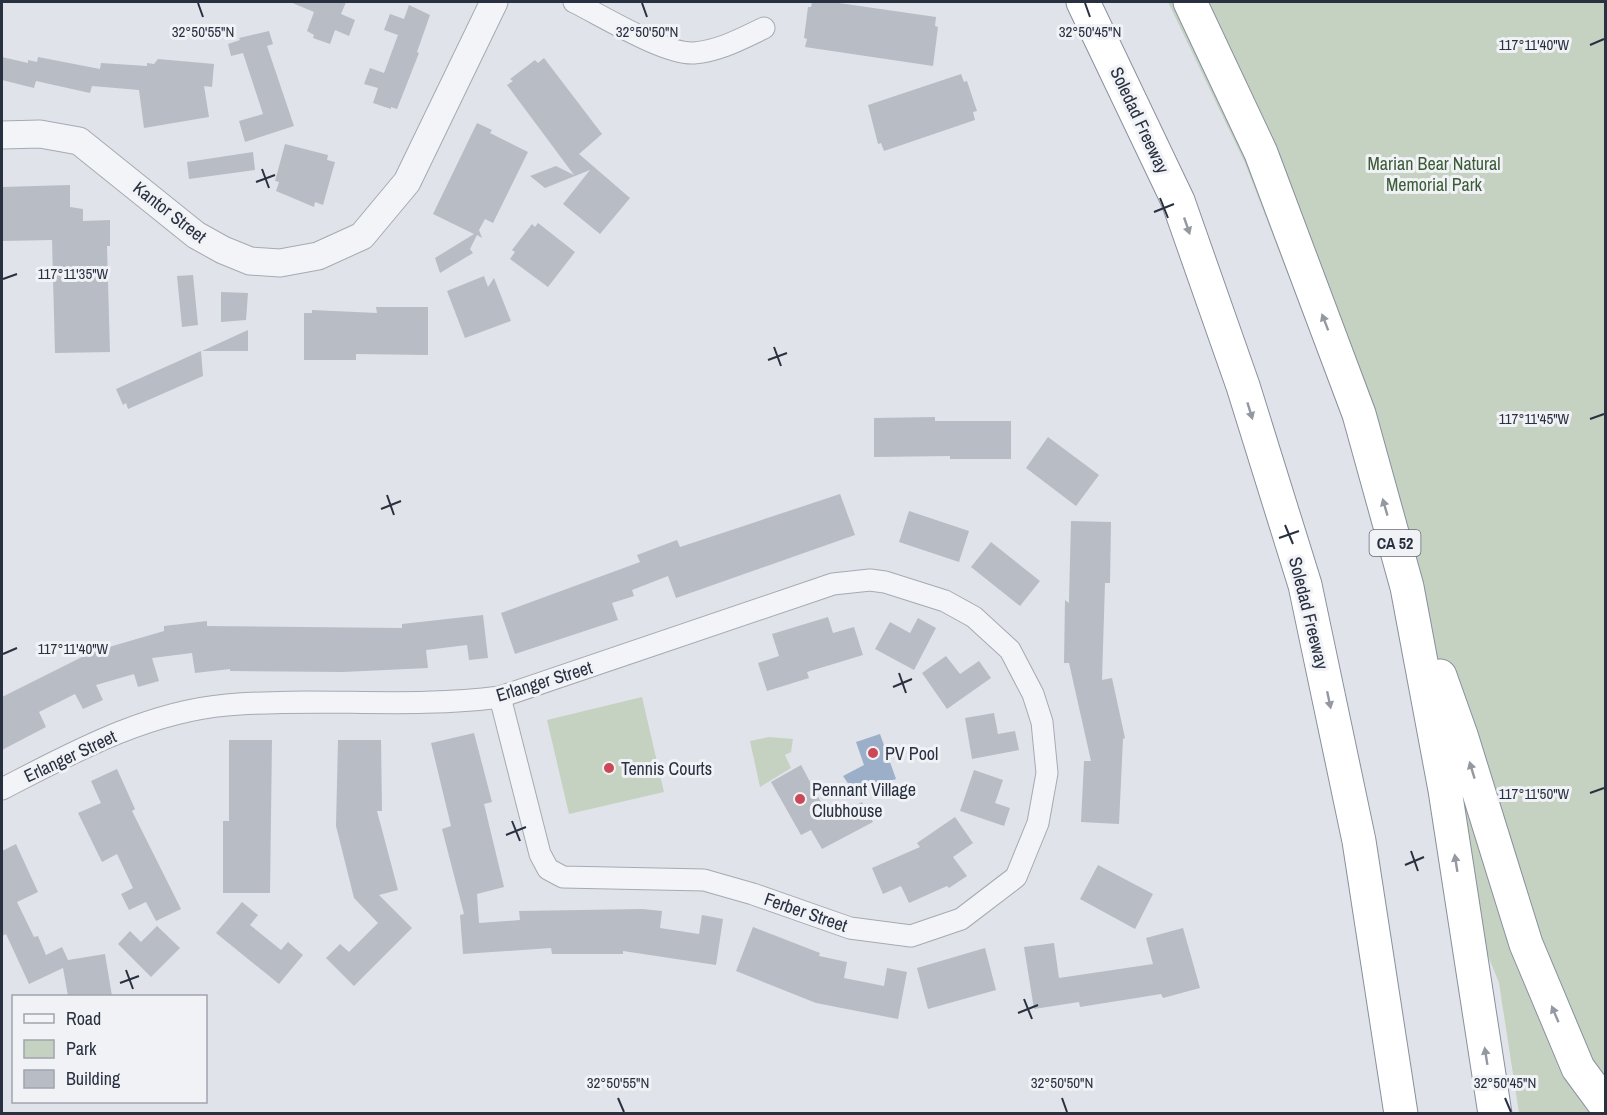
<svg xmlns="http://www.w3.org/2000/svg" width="1607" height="1115" viewBox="0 0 1607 1115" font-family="'Archivo Narrow',sans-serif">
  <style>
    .green { fill: #c5d2c2 }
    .water { fill: #9cafc8 }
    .building { fill: #b8bcc5 }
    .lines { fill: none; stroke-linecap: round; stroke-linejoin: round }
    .minor-casing { stroke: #a5aab3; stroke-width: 23 }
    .tertiary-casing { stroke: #a5aab3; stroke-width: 29 }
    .motorway-casing { stroke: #88909f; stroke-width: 35 }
    .minor { stroke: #f3f4f7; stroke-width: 21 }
    .tertiary { stroke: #f3f4f7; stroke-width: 27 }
    .motorway { stroke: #fff; stroke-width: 33 }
    .oneway { fill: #9498a0 }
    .ticks { fill: none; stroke: #293040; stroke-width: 2 }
    .poi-dot { fill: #cb4856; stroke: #f0f2f6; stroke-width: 2 }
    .labels { text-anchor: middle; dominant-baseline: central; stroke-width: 6; stroke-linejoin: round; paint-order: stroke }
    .shield { fill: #f0f2f6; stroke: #656a77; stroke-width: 1.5 }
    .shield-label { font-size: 16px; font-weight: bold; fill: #293040 }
    .street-label { font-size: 18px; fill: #293040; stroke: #f0f2f6 }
    .park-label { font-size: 18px; fill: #3c5b37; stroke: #f0f2f6 }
    .poi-label { font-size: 18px; fill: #293040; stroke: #f0f2f6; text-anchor: start }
    .ticks-label { font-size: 15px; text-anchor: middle; fill: #293040; stroke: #f0f2f6; stroke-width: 6; stroke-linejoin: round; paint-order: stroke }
  </style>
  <rect width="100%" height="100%" fill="#e0e3e9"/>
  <!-- green -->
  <path class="green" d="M1168 2H1605V1113H1519L1499 983 1441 838 1385 561 1352 441 1245 163Z
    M642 697 664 792 569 814 547 720Z
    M769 737 793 739 791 752 785 755 791 768 760 787 750 741Z"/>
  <!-- water -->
  <path class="water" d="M880 734 896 779 854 792 843 776 864 765 856 742Z"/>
  <!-- building -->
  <path class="building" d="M290 2H346L341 14 355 20 349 36 335 30 330 44 313 38 314 35 307 31 314 12Z
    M812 2H832L936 17 935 26 938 27 933 66 805 47 807 39 804 38 808 7H811Z
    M409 5 430 15 417 52 419 53 397 109 391 107V109L373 103 378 88 364 84 370 68 384 73 398 35 384 30 390 14 404 19Z
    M269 31 273 44 267 46 294 126 245 142 239 121 263 114 243 53 231 56 228 44 240 40 239 38Z
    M2 57 28 63V60L37 62 38 57 100 69 101 63 147 66V63L154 64 158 59 214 64 212 87 204 86 209 117 144 128 139 90 92 86 90 93 36 81 34 88 2 80Z
    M544 58 602 134 579 154 630 198 600 234 563 204 590 170 545 188 530 176 556 166 574 175 507 85 513 81 510 79 535 60 538 63Z
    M961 74 964 82 967 81 977 111 973 112 975 120 884 151 881 143 878 144 868 105Z
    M477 123 492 130 490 133 528 152 493 223 485 219 479 230 482 238 477 235 470 249 473 253 440 273 435 258 474 234 433 214Z
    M285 144 328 155 327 160 335 162 323 205 315 202 314 207 276 191 279 182 275 181Z
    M253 152 255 170 189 179 187 162Z
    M70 185V207L83 209V221L110 220V246H107L110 352 55 353 52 240 2 241V187Z
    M538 223 575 252 548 287 510 259 515 252 512 250 532 224 535 227Z
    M193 275 198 325 182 327 177 276Z
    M484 276 488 287 494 278 511 321 465 338 447 291Z
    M221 292 248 293 246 320 221 322Z
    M376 307H428V355L356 354V360H304V313H312V310L377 313Z
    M248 330V351H202Z
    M201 351 203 376 128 409 126 403 123 405 116 389Z
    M935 417V421H1011V459H950V456L874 457V418Z
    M1048 437 1099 475 1076 506 1026 468Z
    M840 494 855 535 676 598 668 576 632 590 634 596 612 603 618 620 515 654 501 613 640 562 637 555 677 540 680 547Z
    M909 511 969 531 959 562 899 542Z
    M1071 521 1111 522 1110 583H1105L1102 680 1112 678 1125 738 1123 739 1119 824 1081 822 1084 761H1091L1069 663H1064L1065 600 1069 603V600Z
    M991 542 1040 581 1020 606 971 567Z
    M483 615 488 658 469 660 467 645 426 650 428 668 343 672 230 671V669L195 673 192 653 152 658 159 681 138 687 134 674 96 685 103 700 83 709 75 694 39 712 46 727 2 750V697L92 652 164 631V626L207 621V626L402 628V624Z
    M828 617 833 633 854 627 863 655 807 672 809 678 767 691 758 663 779 656 772 634Z
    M918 618 936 628 914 670 875 649 890 622 910 633Z
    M946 656 960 674 979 661 991 678 947 709 922 673Z
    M994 713 998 734 1015 731 1019 750 972 759 965 718Z
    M474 733 492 802 484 804 504 887 477 894 479 923 520 920 519 911 642 909 662 911 660 928 699 934 702 915 723 919 716 965 623 951V954H552L551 948 463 954 460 915 464 914 442 829 451 826 431 743Z
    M229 740H272L270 893H223V821H229Z
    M338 740H381L382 811H377L398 890 379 895 412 928 354 986 326 958 340 944 349 952 378 923 354 898 336 826Z
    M801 765 830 819 862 802 873 822 822 849 811 830 801 835 771 782Z
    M117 769 135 809 132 811 181 909 156 921 146 902 129 910 121 894 133 888 117 854 102 862 78 813 101 803 91 781Z
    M974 770 1003 780 995 803 1010 808 1004 826 960 811Z
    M955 817 973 843 953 857 967 876 949 888 947 886 909 903 901 886 883 894 872 868 920 847 917 843Z
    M16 844 38 892 17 902 34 937 38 936 46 955 62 947 68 960 105 954 112 996H68L63 968 29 984 6 934 2 936V851Z
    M1098 865 1153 894 1135 929 1080 899Z
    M242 902 258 915 250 925 281 950 288 942 303 955 279 984 216 933Z
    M157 926 180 948 151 977 118 944 130 931 141 942Z
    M753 927 820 953 819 956 847 962 844 978 884 986 887 968 907 972 898 1019 816 1003 736 971Z
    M1183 928 1200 988 1163 998 1161 994 1080 1007 1079 1002 1034 1009 1024 947 1054 943 1059 978 1153 964 1146 938Z
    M985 948 996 990 928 1009 917 968Z"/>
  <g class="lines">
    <!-- minor casing -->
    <g class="minor-casing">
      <path id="minor" d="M574 2C601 15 665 55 694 53 719 51 741 39 764 28
        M2 789C72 753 146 712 227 705 318 697 409 709 500 697L833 584 870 580 885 582 945 601 974 617 1010 650 1033 694 1042 722 1047 773 1038 823 1016 877 961 919 911 936 850 928 753 894 704 880 563 877 548 869 540 854 500 697"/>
    </g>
    <!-- tertiary casing -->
    <g class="tertiary-casing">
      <path id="tertiary" d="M2 135 40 134 79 141 196 235 223 250 250 261 280 263 318 256 362 236 407 182 494 2"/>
    </g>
    <!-- motorway casing -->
    <g class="motorway-casing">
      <path id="motorway" d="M1083 2 1178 201 1243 386 1305 585 1359 841 1401 1114
        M1190 2 1261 153 1359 414 1407 587 1445 790 1495 1114
        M1440 676 1461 735 1526 944 1578 1068 1606 1106"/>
    </g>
    <!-- minor -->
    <use href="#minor" class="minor"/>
    <!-- tertiary -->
    <use href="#tertiary" class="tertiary"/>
    <!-- motorway -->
    <use href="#motorway" class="motorway"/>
  </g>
  <!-- one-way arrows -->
  <defs><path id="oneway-solid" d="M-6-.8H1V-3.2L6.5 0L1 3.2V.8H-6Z" transform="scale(1.5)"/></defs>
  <g class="oneway">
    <use href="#oneway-solid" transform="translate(1187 226) rotate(71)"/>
    <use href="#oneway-solid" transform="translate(1325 322) rotate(-111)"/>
    <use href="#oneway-solid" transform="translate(1250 411) rotate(73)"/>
    <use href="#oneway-solid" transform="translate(1385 507) rotate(-106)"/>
    <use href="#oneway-solid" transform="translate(1329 700) rotate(78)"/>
    <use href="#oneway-solid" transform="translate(1472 770) rotate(-107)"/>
    <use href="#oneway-solid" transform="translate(1456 863) rotate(-99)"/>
    <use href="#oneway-solid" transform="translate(1555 1014) rotate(-113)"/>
    <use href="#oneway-solid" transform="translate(1486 1056) rotate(-99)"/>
  </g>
  <!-- ticks -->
  <path class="ticks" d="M198 3 203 17M642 3 647 17M1085 3 1090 17M1590 45 1604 39M262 169 269 188M256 182 275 175M1160 198 1168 218M1154 212 1174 204M3 279 17 274M774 347 781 366M768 360 787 353M1590 419 1604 414M387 495 394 515M381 509 401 501M1285 525 1293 544M1279 538 1299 531M3 654 17 648M899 673 906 693M893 687 912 679M1590 793 1604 788M512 821 520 841M506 835 526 827M1411 851 1418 871M1405 865 1424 857M126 970 133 989M120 983 139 976M1024 999 1032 1019M1018 1013 1038 1005M618 1098 624 1112M1062 1098 1067 1112M1505 1098 1511 1112"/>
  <!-- markers -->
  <g class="poi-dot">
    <circle cx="873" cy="753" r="6"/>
    <circle cx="609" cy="768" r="6"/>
    <circle cx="800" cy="799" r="6"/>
  </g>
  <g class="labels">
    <!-- shield labels -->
    <rect class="shield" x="1369.5" y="530" width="51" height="26" rx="4.5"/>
    <g class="shield-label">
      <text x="1395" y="543">CA 52</text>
    </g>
    <!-- street labels -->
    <g class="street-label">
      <text transform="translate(1140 120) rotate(65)">Soledad Freeway</text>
      <text transform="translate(170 212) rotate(38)">Kantor Street</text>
      <text transform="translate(1309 613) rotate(76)">Soledad Freeway</text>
      <text transform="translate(544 681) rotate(-17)">Erlanger Street</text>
      <text transform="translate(70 756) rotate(-25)">Erlanger Street</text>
      <text transform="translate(806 912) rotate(19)">Ferber Street</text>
    </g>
    <!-- park labels -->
    <g class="park-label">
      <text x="1434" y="163">Marian Bear Natural<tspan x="1434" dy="21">Memorial Park</tspan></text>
    </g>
    <!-- poi labels -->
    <g class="poi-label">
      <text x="885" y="753">PV Pool</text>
      <text x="621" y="768">Tennis Courts</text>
      <text x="812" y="789">Pennant Village<tspan x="812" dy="21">Clubhouse</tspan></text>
    </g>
  </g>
  <g class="ticks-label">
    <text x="203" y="37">32°50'55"N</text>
    <text x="647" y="37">32°50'50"N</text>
    <text x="1090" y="37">32°50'45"N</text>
    <text x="1534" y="50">117°11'40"W</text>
    <text x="73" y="279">117°11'35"W</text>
    <text x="1534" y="424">117°11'45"W</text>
    <text x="73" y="654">117°11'40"W</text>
    <text x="1534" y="799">117°11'50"W</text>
    <text x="618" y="1088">32°50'55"N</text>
    <text x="1062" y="1088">32°50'50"N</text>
    <text x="1505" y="1088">32°50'45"N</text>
  </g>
  <!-- border -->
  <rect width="1607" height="1115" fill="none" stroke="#293040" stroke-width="6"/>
  <!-- legend -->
  <rect x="12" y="995" width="195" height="108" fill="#f0f2f6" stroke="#a0a4ad" stroke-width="1.5"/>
  <rect x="24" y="1014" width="30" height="9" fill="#f3f4f7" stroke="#a0a4ad" stroke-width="1.5"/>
  <text x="66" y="1025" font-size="18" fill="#293040">Road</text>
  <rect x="24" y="1040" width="30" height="18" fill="#c5d2c2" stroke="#a0a4ad" stroke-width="1.5"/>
  <text x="66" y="1055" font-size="18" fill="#293040">Park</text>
  <rect x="24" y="1070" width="30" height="18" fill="#b8bcc5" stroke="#a0a4ad" stroke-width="1.5"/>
  <text x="66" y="1085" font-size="18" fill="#293040">Building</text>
</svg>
